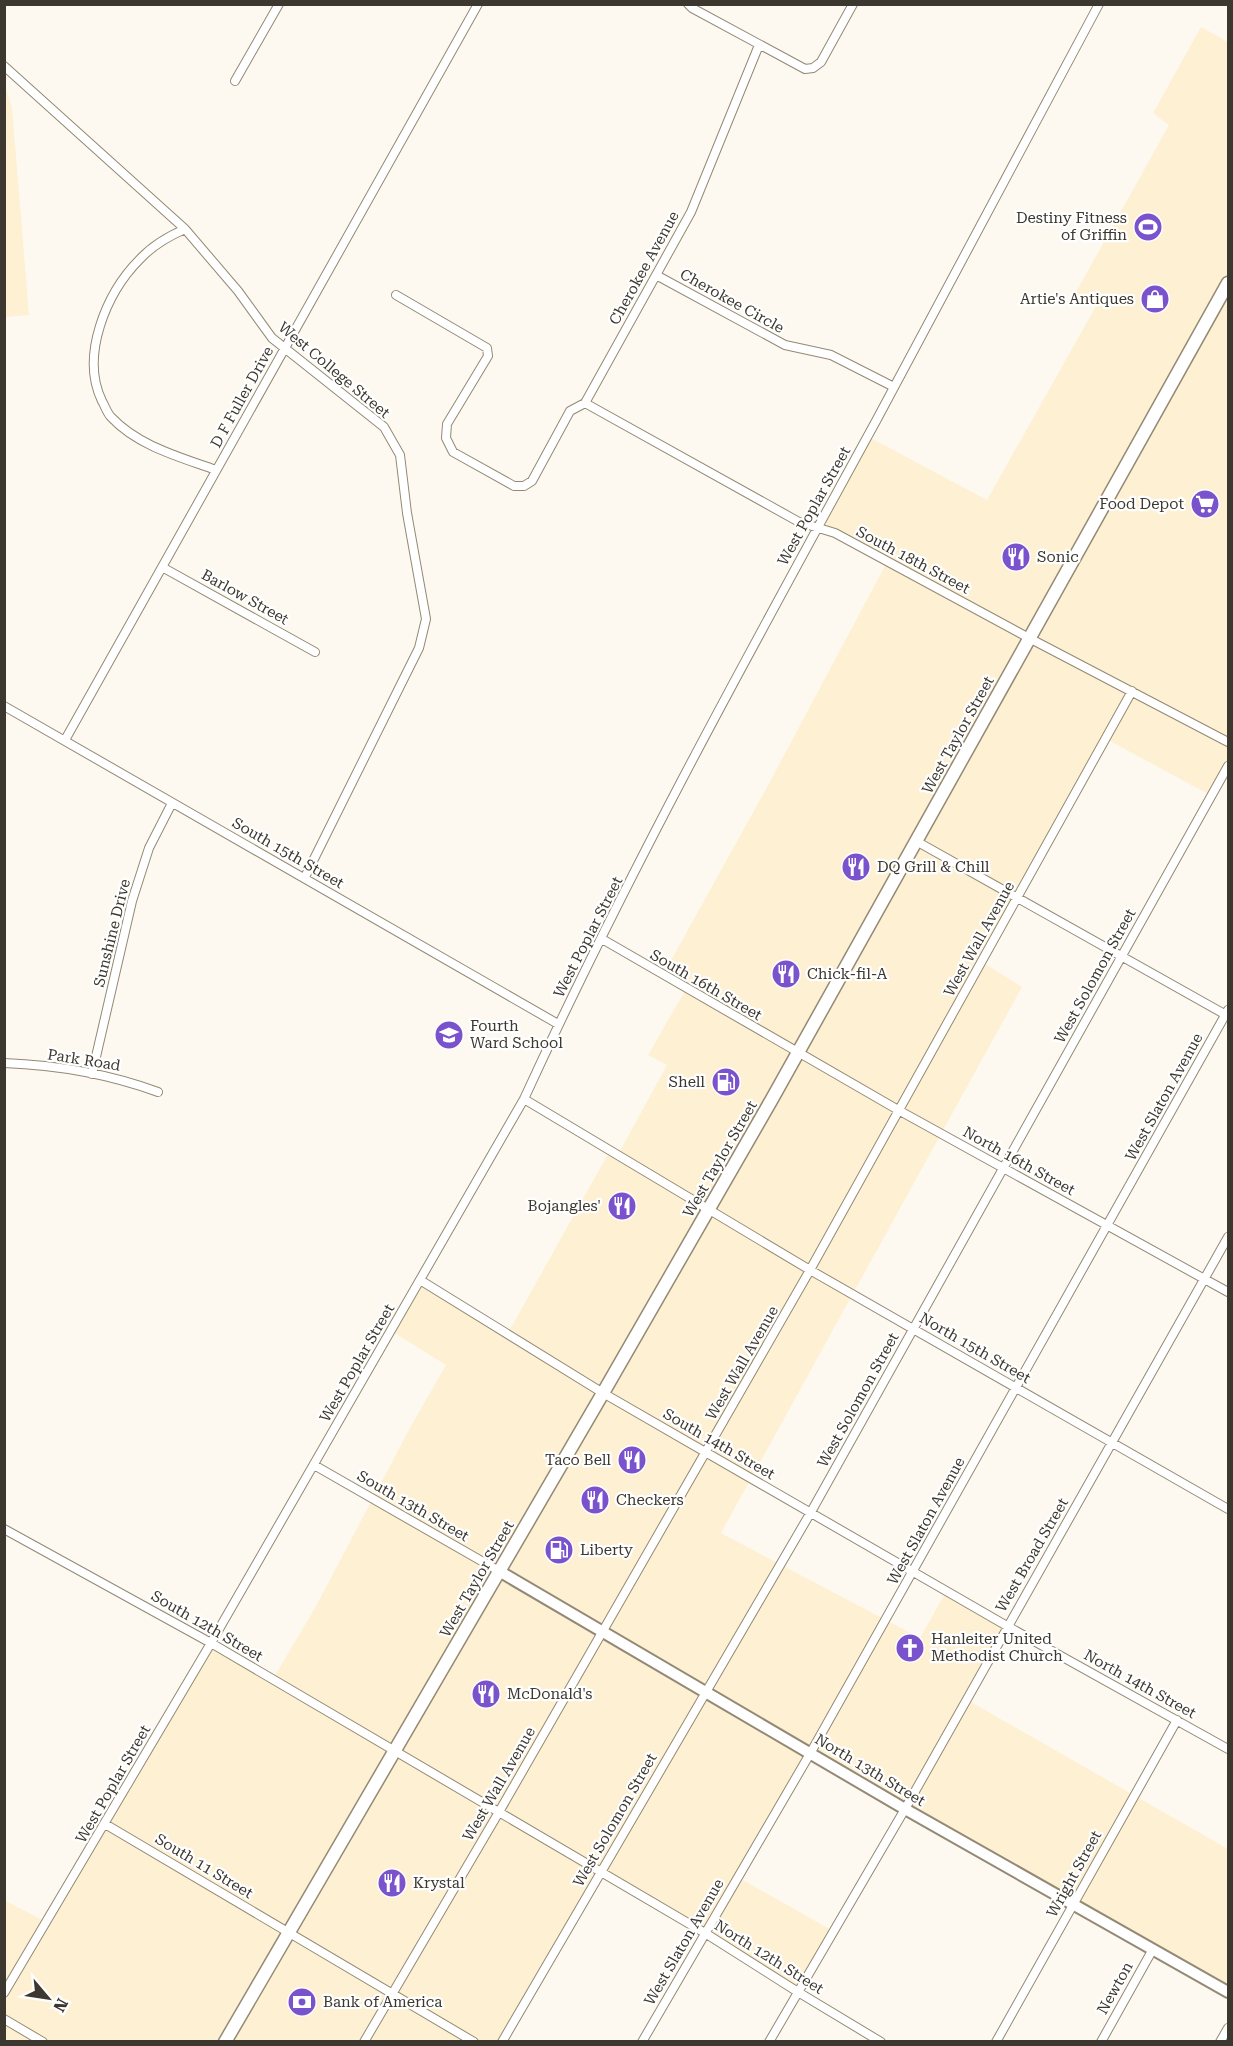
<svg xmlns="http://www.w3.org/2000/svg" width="1233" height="2046" viewBox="0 0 1233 2046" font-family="'Roboto Serif',serif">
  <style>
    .built { fill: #fef0d2 }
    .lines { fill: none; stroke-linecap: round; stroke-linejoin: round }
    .street-casing { stroke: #938974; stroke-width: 10 }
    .secondary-casing { stroke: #938974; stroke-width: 14 }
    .primary-casing { stroke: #938974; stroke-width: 15 }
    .street { stroke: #fff; stroke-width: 8 }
    .secondary { stroke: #fff; stroke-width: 10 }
    .primary { stroke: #fff; stroke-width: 12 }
    .labels { text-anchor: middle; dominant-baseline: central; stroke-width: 4.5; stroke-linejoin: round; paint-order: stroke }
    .poi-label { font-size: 15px; fill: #3c382f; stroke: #fff; text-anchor: start }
    .street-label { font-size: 15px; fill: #3c382f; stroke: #fff }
  </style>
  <rect width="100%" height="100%" fill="#fef9f0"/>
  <!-- built -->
  <path class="built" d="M1201 27 1228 42V765L1210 795 1108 740 982 962 1022 987 721 1533 920 1638 947 1590 1007 1623 964 1698 1228 1849V1992L809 1750 736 1876 833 1931 798 1989 595 1872 500 2041H5L4 1900 46 1922 212 1646 273 1679 315 1608 411 1426 446 1365 393 1332 423 1283 508 1333 612 1147 620 1151 667 1065 648 1055 686 989 663 975 766 789 887 562 819 524 867 436 987 500 1096 306 1075 294 1169 125 1153 113Z
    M5 85 12 108 29 315 5 317Z"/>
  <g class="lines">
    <!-- street casing -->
    <g class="street-casing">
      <path id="street" d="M688 4 692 8 805 69 813 68 821 62 853 4
        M4 66 185 229 238 291 272 338 384 427 400 455 407 513 426 619 419 648 305 877
        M235 81 279 4
        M185 229C169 236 152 246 140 259 106 293 80 356 102 401 105 406 107 413 111 417 138 446 180 457 216 470
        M656 275 785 345 831 355 894 387
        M396 295 487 348 488 356 447 424 446 438 453 452 514 486H524L532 481 570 411 585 403 691 212 759 45
        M585 403 799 522 835 533 1029 638 1228 742
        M162 567 315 652
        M4 706 558 1024
        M65 740 478 4
        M916 841 1228 1016
        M602 939 900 1111 1228 1292
        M4 1063C56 1065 109 1074 158 1092
        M92 1074 132 901 149 848 172 803
        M524 1099 810 1270 1228 1509
        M420 1280 603 1393 1007 1626 1228 1749
        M314 1465 499 1571
        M4 1529 211 1643 705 1933 798 1992 881 2042
        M105 1824 474 2042
        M4 1993 211 1643 524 1099C630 868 754 644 876 421 951 283 1025 144 1099 4
        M4 2019 43 2042
        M364 2042 499 1812 810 1270 1132 691
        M502 2042 811 1512 1228 766
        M642 2042 811 1752 1228 1010
        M769 2042 905 1809 1228 1237
        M996 2042 1177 1720
        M1101 2042 1153 1949
        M1220 2042 1228 2028"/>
    </g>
    <!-- secondary casing -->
    <g class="secondary-casing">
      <path id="secondary" d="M499 1571 905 1809 1228 1992"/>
    </g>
    <!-- primary casing -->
    <g class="primary-casing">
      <path id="primary" d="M225 2042 603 1393 772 1099 1228 283"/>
    </g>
    <!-- street -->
    <use href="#street" class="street"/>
    <!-- secondary -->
    <use href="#secondary" class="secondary"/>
    <!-- primary -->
    <use href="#primary" class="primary"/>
  </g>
  <!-- icons -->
  <defs>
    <g id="stadium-disc" transform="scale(1.5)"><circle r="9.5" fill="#7a53cc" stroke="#fff"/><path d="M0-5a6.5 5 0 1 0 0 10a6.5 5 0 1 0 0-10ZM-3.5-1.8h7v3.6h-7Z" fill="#fff"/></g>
    <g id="shop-disc" transform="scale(1.5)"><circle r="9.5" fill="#7a53cc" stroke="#fff"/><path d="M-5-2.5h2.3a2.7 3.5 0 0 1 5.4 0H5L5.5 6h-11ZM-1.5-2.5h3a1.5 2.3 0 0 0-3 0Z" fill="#fff"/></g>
    <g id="supermarket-disc" transform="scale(1.5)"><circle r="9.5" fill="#7a53cc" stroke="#fff"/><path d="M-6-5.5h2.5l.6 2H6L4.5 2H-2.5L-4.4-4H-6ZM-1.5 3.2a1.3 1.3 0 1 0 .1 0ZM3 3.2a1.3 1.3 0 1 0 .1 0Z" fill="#fff"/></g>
    <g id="restaurant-disc" transform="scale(1.5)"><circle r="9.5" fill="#7a53cc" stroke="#fff"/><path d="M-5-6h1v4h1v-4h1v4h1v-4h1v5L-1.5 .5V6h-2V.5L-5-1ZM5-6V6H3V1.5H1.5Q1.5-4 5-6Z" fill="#fff"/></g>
    <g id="school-disc" transform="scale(1.5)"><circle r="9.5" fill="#7a53cc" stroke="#fff"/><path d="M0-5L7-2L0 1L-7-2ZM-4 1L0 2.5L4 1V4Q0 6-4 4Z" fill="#fff"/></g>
    <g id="fuel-disc" transform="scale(1.5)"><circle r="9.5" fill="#7a53cc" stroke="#fff"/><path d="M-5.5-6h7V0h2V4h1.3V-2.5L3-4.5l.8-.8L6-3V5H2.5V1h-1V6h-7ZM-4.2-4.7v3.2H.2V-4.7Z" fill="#fff"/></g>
    <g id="church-disc" transform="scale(1.5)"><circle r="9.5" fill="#7a53cc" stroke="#fff"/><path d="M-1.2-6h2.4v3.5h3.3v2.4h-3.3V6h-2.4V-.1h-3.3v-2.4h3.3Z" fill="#fff"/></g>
    <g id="bank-disc" transform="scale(1.5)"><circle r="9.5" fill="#7a53cc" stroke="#fff"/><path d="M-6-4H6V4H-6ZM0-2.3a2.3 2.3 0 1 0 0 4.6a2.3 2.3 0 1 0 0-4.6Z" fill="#fff"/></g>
  </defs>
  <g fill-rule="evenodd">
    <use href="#stadium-disc" x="1148" y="227"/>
    <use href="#shop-disc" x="1155" y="299"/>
    <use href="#supermarket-disc" x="1205" y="504"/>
    <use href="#restaurant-disc" x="1016" y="557"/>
    <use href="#restaurant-disc" x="856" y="867"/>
    <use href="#restaurant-disc" x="786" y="974"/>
    <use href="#school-disc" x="449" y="1035"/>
    <use href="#fuel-disc" x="726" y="1082"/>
    <use href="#restaurant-disc" x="622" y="1206"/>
    <use href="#restaurant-disc" x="632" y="1460"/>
    <use href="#restaurant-disc" x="595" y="1500"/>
    <use href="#fuel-disc" x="559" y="1550"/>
    <use href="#church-disc" x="910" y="1648"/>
    <use href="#restaurant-disc" x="486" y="1694"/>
    <use href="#restaurant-disc" x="392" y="1883"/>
    <use href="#bank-disc" x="302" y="2002"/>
  </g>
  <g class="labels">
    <!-- poi labels -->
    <g class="poi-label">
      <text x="1127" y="218" text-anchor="end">Destiny Fitness<tspan x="1127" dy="17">of Griffin</tspan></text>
      <text x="1134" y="299" text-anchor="end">Artie's Antiques</text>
      <text x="1184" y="504" text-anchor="end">Food Depot</text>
      <text x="1037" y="557">Sonic</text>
      <text x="877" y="867">DQ Grill &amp; Chill</text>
      <text x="807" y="974">Chick-fil-A</text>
      <text x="470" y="1026">Fourth<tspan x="470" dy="17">Ward School</tspan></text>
      <text x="705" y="1082" text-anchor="end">Shell</text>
      <text x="601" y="1206" text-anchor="end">Bojangles'</text>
      <text x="611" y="1460" text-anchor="end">Taco Bell</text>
      <text x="616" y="1500">Checkers</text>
      <text x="580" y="1550">Liberty</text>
      <text x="931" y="1639">Hanleiter United<tspan x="931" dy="17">Methodist Church</tspan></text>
      <text x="507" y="1694">McDonald's</text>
      <text x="413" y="1883">Krystal</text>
      <text x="323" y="2002">Bank of America</text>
    </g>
    <!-- street labels -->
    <g class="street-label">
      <text transform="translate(644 268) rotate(-61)">Cherokee Avenue</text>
      <text transform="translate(732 301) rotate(29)">Cherokee Circle</text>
      <text transform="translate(334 370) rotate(40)">West College Street</text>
      <text transform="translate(242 397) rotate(-61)">D F Fuller Drive</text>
      <text transform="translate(814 506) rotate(-61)">West Poplar Street</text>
      <text transform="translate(913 560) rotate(28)">South 18th Street</text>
      <text transform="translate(245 597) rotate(29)">Barlow Street</text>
      <text transform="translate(958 735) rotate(-61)">West Taylor Street</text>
      <text transform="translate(288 853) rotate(30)">South 15th Street</text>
      <text transform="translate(112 933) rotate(-76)">Sunshine Drive</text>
      <text transform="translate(588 937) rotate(-63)">West Poplar Street</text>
      <text transform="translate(979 939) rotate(-61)">West Wall Avenue</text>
      <text transform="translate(1095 976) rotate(-61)">West Solomon Street</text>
      <text transform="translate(706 985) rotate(30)">South 16th Street</text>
      <text transform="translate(84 1060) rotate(9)">Park Road</text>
      <text transform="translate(1164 1097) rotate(-61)">West Slaton Avenue</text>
      <text transform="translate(720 1159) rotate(-60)">West Taylor Street</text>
      <text transform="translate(1019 1161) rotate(29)">North 16th Street</text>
      <text transform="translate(975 1348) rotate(30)">North 15th Street</text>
      <text transform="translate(357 1363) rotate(-60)">West Poplar Street</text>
      <text transform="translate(742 1363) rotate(-60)">West Wall Avenue</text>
      <text transform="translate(858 1400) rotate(-61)">West Solomon Street</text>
      <text transform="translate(719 1444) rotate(30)">South 14th Street</text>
      <text transform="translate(413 1506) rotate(30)">South 13th Street</text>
      <text transform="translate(926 1521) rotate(-61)">West Slaton Avenue</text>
      <text transform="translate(1032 1555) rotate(-60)">West Broad Street</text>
      <text transform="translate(477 1579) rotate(-60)">West Taylor Street</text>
      <text transform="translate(207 1626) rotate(30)">South 12th Street</text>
      <text transform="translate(1140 1684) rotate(29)">North 14th Street</text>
      <text transform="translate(870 1770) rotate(31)">North 13th Street</text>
      <text transform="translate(113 1784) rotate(-60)">West Poplar Street</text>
      <text transform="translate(499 1784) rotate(-60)">West Wall Avenue</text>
      <text transform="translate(615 1820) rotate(-60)">West Solomon Street</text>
      <text transform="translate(204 1866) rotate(31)">South 11 Street</text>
      <text transform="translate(1074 1874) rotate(-61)">Wright Street</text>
      <text transform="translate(684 1942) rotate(-60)">West Slaton Avenue</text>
      <text transform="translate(769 1957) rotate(32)">North 12th Street</text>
      <text transform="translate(1115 1988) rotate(-61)">Newton</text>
    </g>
  </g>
  <!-- border -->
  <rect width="1233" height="2046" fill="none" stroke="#3c382f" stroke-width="12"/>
  <!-- north arrow -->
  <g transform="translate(48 1998) rotate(119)" stroke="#ffffff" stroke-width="4.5" paint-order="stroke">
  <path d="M0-4.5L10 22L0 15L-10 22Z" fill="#3c382f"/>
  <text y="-9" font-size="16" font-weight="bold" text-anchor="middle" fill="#3c382f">N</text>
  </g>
</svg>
